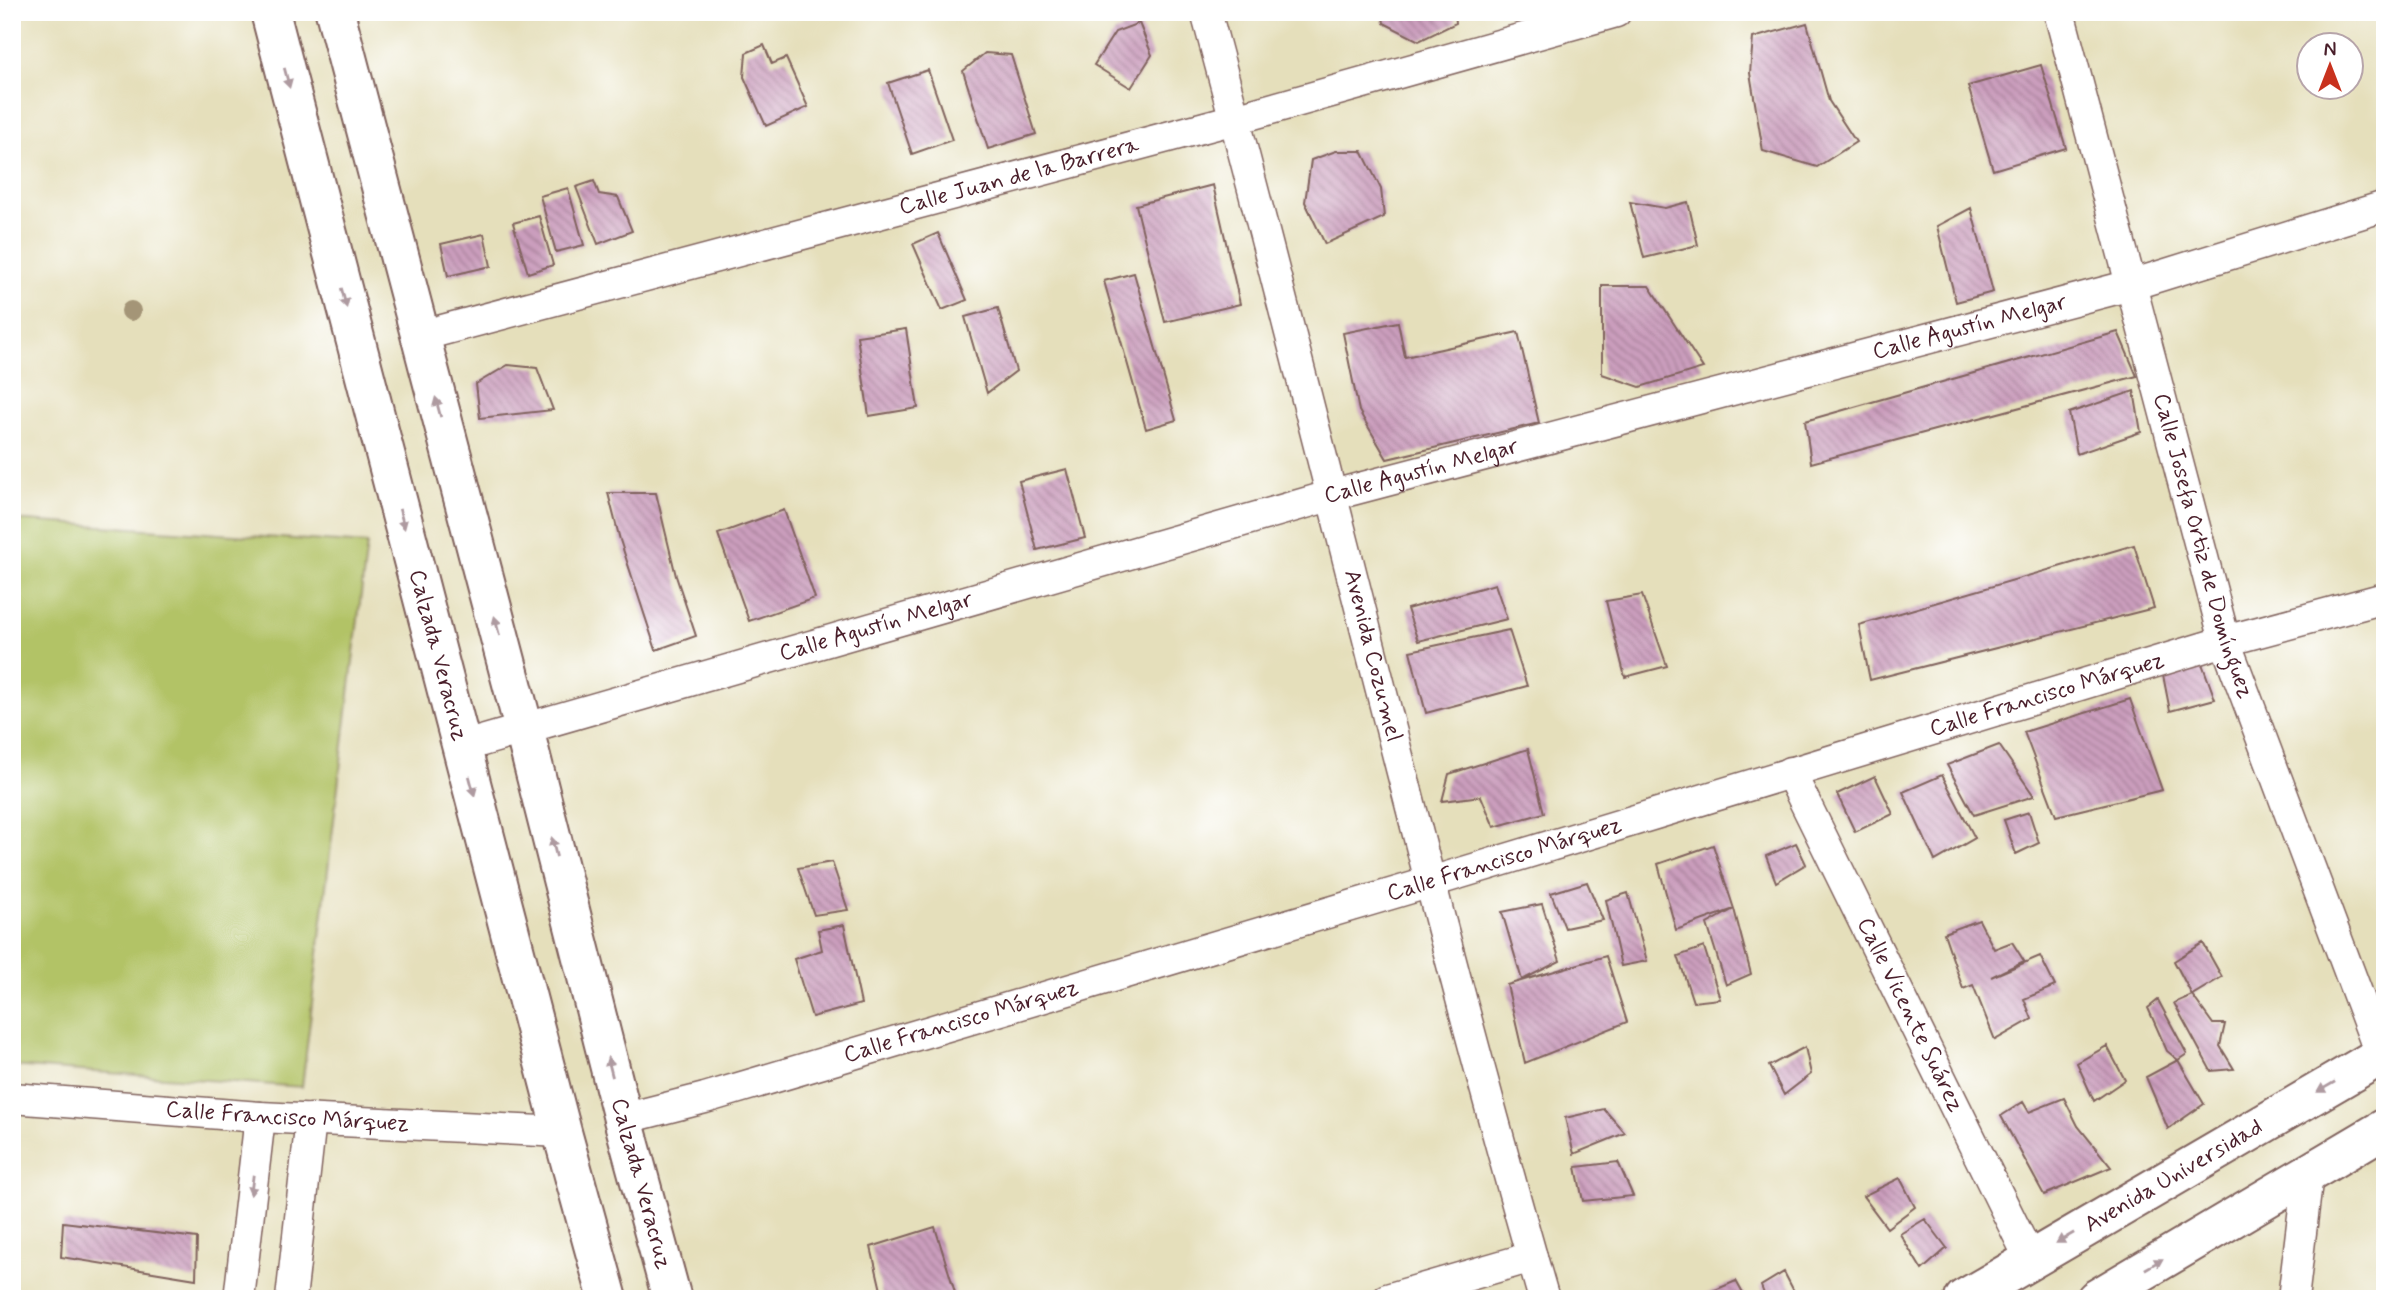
<svg xmlns="http://www.w3.org/2000/svg" width="2397" height="1311" viewBox="0 0 2397 1311" font-family="Mynerve,sans-serif">
  <style>
    .garden { fill: #b2c366; stroke: #7e7148; stroke-width: 2 }
    .building { fill: url(#building-back-hatch) }
    .lines { fill: none; stroke-linecap: round; stroke-linejoin: round }
    .street-casing { stroke: #80625d; stroke-width: 33 }
    .secondary-casing { stroke: #80625d; stroke-width: 42 }
    .primary-casing { stroke: #80625d; stroke-width: 42 }
    .street { stroke: #fff; stroke-width: 30 }
    .secondary { stroke: #fff; stroke-width: 38 }
    .primary { stroke: #fff; stroke-width: 38 }
    .tree { fill: #a49577 }
    .oneway { fill: #ae9aa0 }
    .labels { text-anchor: middle; dominant-baseline: central; stroke-width: 5; stroke-linejoin: round; paint-order: stroke }
    .street-label { font-size: 23px; fill: #4a1f2b; stroke: #fff }
  </style>
  <defs>
    <pattern id="building-back-hatch" width="6" height="6" patternUnits="userSpaceOnUse" patternTransform="scale(1.75)"><rect width="6" height="6" fill="#cb9ebd"/><path d="M-1 5l2 2M0 0l6 6M5-1l2 2" fill="none" stroke="#a7809a"/></pattern>
  </defs>
  <rect width="100%" height="100%" fill="#fff"/>
  <filter id="ink" filterUnits="userSpaceOnUse"><feTurbulence type="fractalNoise" baseFrequency=".0143" numOctaves="2"/><feDisplacementMap in="SourceGraphic" scale="14" xChannelSelector="R" yChannelSelector="G"/><feConvolveMatrix kernelMatrix="1 2 1 2 8 2 1 2 1" color-interpolation-filters="sRGB"/></filter>
  <filter id="wash" filterUnits="userSpaceOnUse"><feTurbulence type="fractalNoise" baseFrequency=".00686" numOctaves="4" result="noise"/><feDisplacementMap in="SourceGraphic" scale="28" xChannelSelector="R" yChannelSelector="G"/><feGaussianBlur stdDeviation="1.57" result="paint"/><feColorMatrix in="noise" values="0 0 0 0 0 0 0 0 0 0 0 0 0 0 0 0 0 1.4 0 .05"/><feComposite in="paint" operator="in"/></filter>
  <g filter="url(#wash)">
    <rect width="100%" height="100%" fill="#e5dfbb"/>
    <!-- garden -->
    <path class="garden" d="M12 520 367 544 302 1087 12 1066Z"/>
    <g id="blocks">
      <!-- building -->
      <path class="building" d="M1382 12H1455L1456 23 1419 41 1384 23Z
        M1139 23 1152 55 1131 88 1094 65 1115 32Z
        M1807 23 1829 101 1856 142 1817 167 1763 151 1750 73 1753 38Z
        M764 45 772 64 786 58 808 107 766 126 744 77 746 53Z
        M985 53 1011 55 1036 134 988 149 963 71Z
        M2041 65 2066 148 1993 170 1968 86Z
        M928 70 952 140 912 154 888 83Z
        M1336 151H1362L1381 189 1384 217 1325 244 1305 202 1311 160Z
        M594 181 599 194 618 197 632 231 598 244 576 187Z
        M1213 185 1240 304 1165 322 1136 205Z
        M568 188 584 245 556 252 540 196Z
        M1630 202 1665 208 1688 202 1698 245 1644 258Z
        M1971 208 1993 292 1956 302 1937 226Z
        M539 216 553 265 528 273 513 223Z
        M938 233 967 300 942 310 913 244Z
        M484 234 491 266 448 276 441 244Z
        M1134 273 1176 420 1146 429 1104 281Z
        M1602 286H1649L1703 368 1640 387 1602 374Z
        M998 308 1016 371 987 393 965 317Z
        M1398 322 1405 357 1518 332 1539 423 1387 459 1359 411 1343 333Z
        M906 329 918 408 869 416 857 336Z
        M2118 332 2137 376 1811 463 1805 421Z
        M508 365 537 368 553 410 480 418 476 384Z
        M2134 391 2141 432 2077 454 2069 413Z
        M1067 469 1085 538 1037 550 1019 481Z
        M608 493H656L676 576 696 636 656 650 620 540Z
        M784 510 815 598 749 621 718 534Z
        M2134 545 2154 608 1870 680 1859 625Z
        M1495 584 1507 619 1418 641 1407 609Z
        M1642 595 1667 666 1625 677 1606 601Z
        M1509 630 1527 686 1426 713 1410 651Z
        M2200 658 2215 699 2170 711 2162 670Z
        M2130 699 2162 790 2056 816 2024 732Z
        M1999 745 2034 796 1974 815 1947 765Z
        M1528 749 1544 813 1494 827 1481 796 1442 801 1449 774Z
        M1942 775 1975 838 1935 861 1903 792Z
        M1875 776 1893 814 1855 832 1837 794Z
        M2029 812 2039 843 2016 854 2004 820Z
        M1796 843 1806 864 1776 882 1766 856Z
        M1713 845 1734 909 1751 974 1726 985 1707 924 1734 909 1676 930 1658 864Z
        M832 862 848 910 814 915 798 868Z
        M1587 882 1603 920 1565 928 1551 893Z
        M1628 893 1647 961 1621 966 1606 900Z
        M1542 904 1560 961 1522 980 1502 912Z
        M1979 920 1994 949 2012 942 2024 961 1991 977 2040 956 2055 986 2024 999 2032 1019 1995 1040 1973 985 1963 989 1944 933Z
        M844 925 861 1004 812 1017 794 959 822 950 818 930Z
        M2203 943 2222 977 2192 995 2174 961Z
        M1704 947 1720 999 1693 1002 1678 956Z
        M1606 956 1627 1022 1525 1063 1507 985Z
        M2192 995 2213 1024H2225L2220 1046 2234 1069 2211 1071 2174 1003Z
        M2158 1000 2187 1054 2178 1060 2204 1104 2168 1129 2146 1077 2178 1060 2167 1051 2148 1008Z
        M2107 1046 2125 1080 2094 1101 2077 1063Z
        M1805 1047 1811 1074 1784 1095 1769 1066Z
        M2064 1098 2078 1126 2111 1167 2044 1195 2001 1116 2023 1102 2029 1112Z
        M1604 1109 1625 1133 1574 1154 1565 1118Z
        M1618 1162 1633 1196 1583 1201 1576 1167Z
        M1900 1178 1915 1207 1887 1228 1863 1196Z
        M1925 1219 1947 1248 1922 1270 1900 1234Z
        M63 1222 197 1238 196 1279 61 1257Z
        M935 1227 957 1299H883L871 1247Z
        M1784 1272 1798 1299H1766L1761 1286Z
        M1736 1281 1746 1299H1694Z"/>
    </g>
  </g>
  <g filter="url(#ink)">
    <use href="#blocks" fill-opacity="0" stroke="#80625d" stroke-width="2"/>
    <g class="lines">
      <!-- street casing -->
      <g class="street-casing">
        <g id="street">
          <path id="s1" d="M1206 12C1322 440 1421 873 1544 1299"/>
          <path id="s2" d="M2059 12 2225 641 2385 1067"/>
          <path id="s3" d="M420 336 1235 119 1616 12"/>
          <path id="s4" d="M461 747 1333 495 2131 285 2385 206"/>
          <path id="s5" d="M1790 772 2030 1259"/>
          <path id="s6" d="M12 1098 260 1117 562 1132"/>
          <path id="s7" d="M623 1119 705 1098 1431 882 2225 641 2385 598"/>
          <path d="M239 1299 260 1117"/>
          <path d="M291 1299 311 1119"/>
          <path d="M1387 1299 1532 1257"/>
          <path d="M2293 1299 2308 1174"/>
        </g>
      </g>
      <!-- secondary casing -->
      <g class="secondary-casing">
        <g id="secondary">
          <path id="s8" d="M1964 1299 2385 1053"/>
          <path d="M2096 1299 2385 1128"/>
        </g>
      </g>
      <!-- primary casing -->
      <g class="primary-casing">
        <g id="primary">
          <path id="s9" d="M270 12 562 1132 608 1299"/>
          <path id="s10" d="M335 12 524 729 623 1119 672 1299"/>
        </g>
      </g>
      <!-- street -->
      <use href="#street" class="street"/>
      <!-- secondary -->
      <use href="#secondary" class="secondary"/>
      <!-- primary -->
      <use href="#primary" class="primary"/>
    </g>
    <!-- trees -->
    <circle class="tree" cx="131" cy="311" r="10"/>
    <!-- one-way arrows -->
    <defs><path id="oneway-solid" d="M-6-.8H1V-3.2L6.5 0L1 3.2V.8H-6Z" transform="scale(1.75)"/></defs>
    <g class="oneway">
      <use href="#oneway-solid" transform="translate(287 78) rotate(75)"/>
      <use href="#oneway-solid" transform="translate(344 298) rotate(75)"/>
      <use href="#oneway-solid" transform="translate(438 407) rotate(-105)"/>
      <use href="#oneway-solid" transform="translate(402 519) rotate(75)"/>
      <use href="#oneway-solid" transform="translate(497 626) rotate(-105)"/>
      <use href="#oneway-solid" transform="translate(472 786) rotate(75)"/>
      <use href="#oneway-solid" transform="translate(554 847) rotate(-104)"/>
      <use href="#oneway-solid" transform="translate(610 1067) rotate(-104)"/>
      <use href="#oneway-solid" transform="translate(2326 1087) rotate(150)"/>
      <use href="#oneway-solid" transform="translate(252 1185) rotate(97)"/>
      <use href="#oneway-solid" transform="translate(2065 1238) rotate(150)"/>
      <use href="#oneway-solid" transform="translate(2154 1264) rotate(-30)"/>
    </g>
  </g>
  <g class="labels">
    <!-- street labels -->
    <g class="street-label">
      <text stroke="none"><textPath href="#s3" startOffset="620">Calle Juan de la Barrera</textPath></text>
      <text stroke="none"><textPath href="#s4" startOffset="1566">Calle Agustín Melgar</textPath></text>
      <text stroke="none"><textPath href="#s4" startOffset="999">Calle Agustín Melgar</textPath></text>
      <text stroke="none"><textPath href="#s2" startOffset="553">Calle Josefa Ortiz de Domínguez</textPath></text>
      <text stroke="none"><textPath href="#s4" startOffset="432">Calle Agustín Melgar</textPath></text>
      <text stroke="none"><textPath href="#s9" startOffset="665">Calzada Veracruz</textPath></text>
      <text stroke="none"><textPath href="#s1" startOffset="665">Avenida Cozumel</textPath></text>
      <text stroke="none"><textPath href="#s7" startOffset="1486">Calle Francisco Márquez</textPath></text>
      <text stroke="none"><textPath href="#s7" startOffset="919">Calle Francisco Márquez</textPath></text>
      <text stroke="none"><textPath href="#s5" startOffset="271">Calle Vicente Suárez</textPath></text>
      <text stroke="none"><textPath href="#s7" startOffset="352">Calle Francisco Márquez</textPath></text>
      <text stroke="none"><textPath href="#s6" startOffset="276">Calle Francisco Márquez</textPath></text>
      <text stroke="none"><textPath href="#s8" startOffset="243">Avenida Universidad</textPath></text>
      <text stroke="none"><textPath href="#s10" startOffset="1211">Calzada Veracruz</textPath></text>
    </g>
  </g>
  <!-- margin -->
  <rect width="2397" height="1311" fill="none" stroke="#fff" stroke-width="42"/>
  <!-- north arrow -->
  <g transform="translate(2330 66)"><circle r="33" fill="#ffffff" stroke="#b7a5aa" stroke-width="2"/>
  <path d="M0-5L12 26L0 18L-12 26Z" fill="#c8321e"/>
  <text y="-10" font-size="19" font-weight="bold" text-anchor="middle" fill="#4a1f2b">N</text>
  </g>
</svg>
